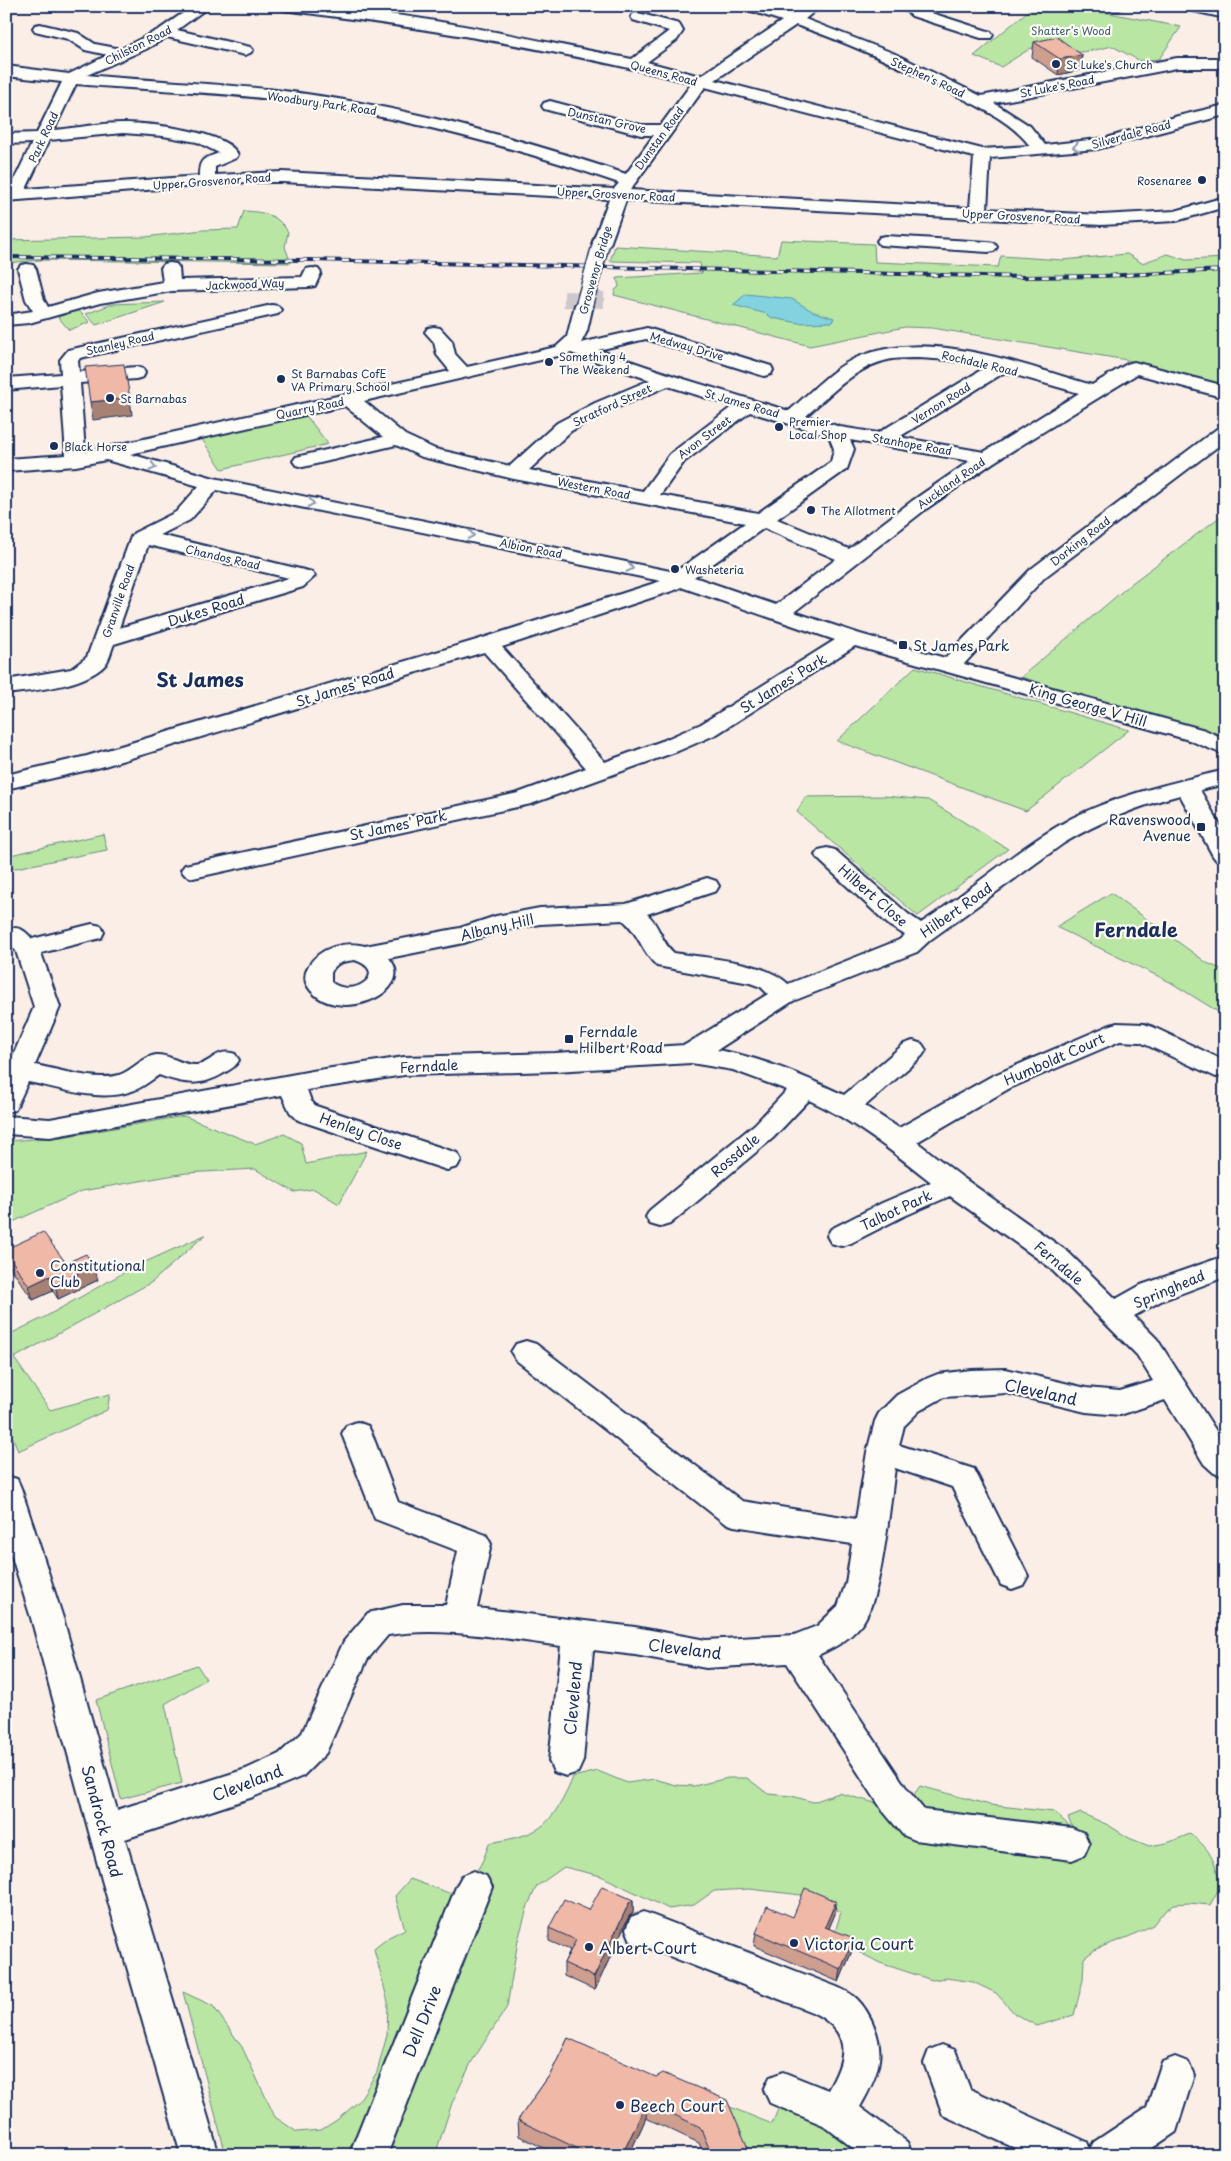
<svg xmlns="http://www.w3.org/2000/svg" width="1231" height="2161" viewBox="0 0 1231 2161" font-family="'Playpen Sans',sans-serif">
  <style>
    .green { fill: #b9e6a3; stroke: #6a8a80 }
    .water { fill: #83d2e0; stroke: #5991ac }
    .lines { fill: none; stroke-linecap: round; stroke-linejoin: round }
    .minor-tunnel { stroke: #cdc8cc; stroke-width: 16; stroke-dasharray: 16 8; stroke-linecap: butt }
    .minor-casing { stroke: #1b2f5e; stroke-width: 4 }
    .minor { fill: #fdfcf7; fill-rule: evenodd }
    .rail-casing { stroke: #1b2f5e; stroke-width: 4 }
    .rail { stroke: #fdfcf7; stroke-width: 2.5; stroke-dasharray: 7; stroke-linecap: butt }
    .minor-bridge-casing { stroke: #1b2f5e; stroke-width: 19; stroke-linecap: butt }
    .minor-bridge { stroke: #fdfcf7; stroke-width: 16 }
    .wall { fill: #ce9e8f; stroke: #1b2f5e }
    .shaded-wall { fill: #a88174; stroke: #1b2f5e }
    .building { fill: #f0b8a6; stroke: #1b2f5e }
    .oneway { stroke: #8c96aa }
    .poi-dot { fill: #1b2f5e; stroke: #fdfcf7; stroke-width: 2 }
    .labels { text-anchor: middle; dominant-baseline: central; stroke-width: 4.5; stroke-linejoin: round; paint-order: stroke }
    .far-park-label { font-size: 11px; fill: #425d6f; stroke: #fdfcf7 }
    .far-street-label { font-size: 11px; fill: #1b2f5e; stroke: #fdfcf7 }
    .far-poi-label { font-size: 11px; fill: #1b2f5e; stroke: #fdfcf7; text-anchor: start }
    .street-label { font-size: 14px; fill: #1b2f5e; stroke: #fdfcf7 }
    .poi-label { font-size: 14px; fill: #1b2f5e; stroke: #fdfcf7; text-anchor: start }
    .near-street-label { font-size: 16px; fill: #1b2f5e; stroke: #fdfcf7 }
    .near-poi-label { font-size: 16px; fill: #1b2f5e; stroke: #fdfcf7; text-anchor: start }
    .district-label { font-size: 19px; font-weight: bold; fill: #1b2f5e; stroke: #fdfcf7 }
  </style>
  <rect width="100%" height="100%" fill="#faeee7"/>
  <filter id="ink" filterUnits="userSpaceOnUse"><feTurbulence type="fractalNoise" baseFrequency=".02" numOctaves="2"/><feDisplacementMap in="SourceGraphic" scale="10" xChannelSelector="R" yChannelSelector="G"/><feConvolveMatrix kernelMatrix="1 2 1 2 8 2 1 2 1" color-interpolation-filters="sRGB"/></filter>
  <g filter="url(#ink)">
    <!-- green -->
    <path class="green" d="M1034 6H1073L1181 27 1159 59 1140 61 1112 46C1079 55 1063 54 1031 48L1001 67 974 56Z
      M244 211C264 212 277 214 288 232L285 247 291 263 40 260 6 263V240L145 237 203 230 238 229Z
      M781 240 874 244 875 262 998 267 1001 256 1063 260 1127 254 1142 263 1168 254 1186 260 1225 258V389L1158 372 1151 366 1127 360 932 328 905 327 810 346 614 295 615 290 619 287 617 278 702 273 700 263 610 261 615 246 777 256Z
      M165 302 96 325 86 314 112 304Z
      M78 310 90 322 69 330 58 317Z
      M305 414 328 444 222 469 201 438Z
      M1225 513V737L1021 677 1132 583Z
      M915 667 1129 730 1026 811 837 741Z
      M884 796 928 800 1008 849 918 916 797 812 805 797Z
      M103 834 107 850 6 870V856Z
      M1111 893 1207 963 1225 971V1016L1170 982 1056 927Z
      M184 1116 255 1144 284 1134 301 1143 306 1164 367 1151 339 1204 314 1189 294 1192 255 1169 186 1173 82 1191 6 1225V1141L62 1137Z
      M205 1235 152 1282 14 1358 50 1410 110 1394 107 1410 18 1451 6 1419V1336L43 1318 134 1267Z
      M197 1665 206 1679 165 1704 182 1783 121 1799 96 1700Z
      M598 1771 627 1783 655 1779 676 1785 694 1786 728 1778H747L768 1794 792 1796 813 1802 839 1793 886 1806 907 1804 920 1786 990 1805 1054 1812 1074 1830 1068 1818 1081 1813 1108 1825 1129 1838 1149 1846 1167 1843 1190 1834C1211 1849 1214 1860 1221 1885L1210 1905 1189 1903 1174 1904 1159 1917 1153 1925 1128 1937 1096 1949 1084 1958 1083 1980 1074 2015 1037 2026 1015 2014 996 1993 973 1982 946 1978 932 1980 880 1963 833 1939 841 1912 802 1895 749 1889 714 1891 694 1905 669 1909 601 1876 564 1867 537 1886 528 1905 518 1940 507 2007 471 2063 452 2103 435 2155H226L183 1992 213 2006 242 2047 275 2117 297 2132 321 2130 337 2120 359 2101 377 2072 387 2035 388 2002 374 1949 389 1937 405 1929 395 1896 410 1879 449 1893C473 1879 481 1870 489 1843 506 1840 524 1837 538 1829 554 1819 567 1793 573 1777Z
      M783 2097 884 2155H742L730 2107 772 2124Z"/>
    <!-- water -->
    <path class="water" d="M746 294 792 299 812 311 834 318 832 322 799 323 772 318 767 314 733 305Z"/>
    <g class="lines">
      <!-- minor-tunnel -->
      <path class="minor-tunnel" d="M564 299 606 300"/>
      <!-- minor casing -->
      <g class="minor-casing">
        <path id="minor" d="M193 6H210L177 30 250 47 253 50 250 53 245 55 167 37 146 49 87 75C150 81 214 83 276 90 395 104 512 136 626 174L654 135H641L544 109 542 106 544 103 550 101 641 125H661L692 83C558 49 420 27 283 10L276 6C395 6 515 37 632 59L669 31 633 20 631 17 633 14 638 13 679 24 683 31 677 40 647 62 700 76 782 21 745 9 743 6H766L792 14 804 6H821L805 19 893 53 981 96 1177 58H1225V68H1177L994 103 1030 126 1045 145 1107 138 1178 116 1225 105V115L1097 149 990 158 987 209 1101 215 1175 211 1225 197V207L1176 221 1101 225 626 200 610 244 607 248H595L592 244 609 199 282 182H248L6 201V191H9L32 143 6 144V134L37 133 62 82 6 76V66L69 74 108 55 85 50 68 39 35 31 33 28 35 25 40 24 78 33 95 44 121 49 160 29ZM796 25C850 43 903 68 954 94 981 108 1011 121 1030 146L982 149 715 80ZM76 84C143 90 211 91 277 100 394 114 508 145 619 183L614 189 282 172 215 175V167L236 158 238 155C229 131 147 123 123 123 100 123 77 128 54 130ZM705 87 974 157 970 208 630 190ZM123 133 163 136 197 142 219 153C204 159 199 158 199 176L26 189 49 140Z
          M900 6H917L922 10 991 32 993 35 991 38H981L912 16Z
          M1107 6H1125L1118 10 1109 9Z
          M1182 6H1210L1225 10V18L1184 9Z
          M886 236 988 242 994 243 997 247 994 251 988 252 880 245 877 241 880 237Z
          M170 263 176 264 179 268 180 280 302 277 306 269 312 268 318 269 321 273 315 286 309 287 172 291 100 303 29 323 6 325V315L33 311 26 300 18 269 21 265 27 264 33 265 36 269 44 300 48 307 98 293 163 282 161 268 164 264Z
          M584 300 590 301 593 305 587 331 581 343 647 328 771 366 773 370 771 374 764 376 646 339 598 350 674 376 789 411C810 393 832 368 858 357 930 328 1022 365 1092 385L1127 364 1134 362 1225 386V398L1137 374 994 462 926 509 794 612 860 634 945 658 1031 569 1218 428 1225 426V441L1045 577 964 664 1205 730 1225 739V755L1189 740 855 646 717 734 678 751 531 804 193 878 185 875 181 870 185 865 518 793 586 768 484 652 101 767 6 789V775L87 756 480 639 661 581 217 490 190 520 160 535 312 572 315 576 303 587 114 644C111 650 110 659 105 665 83 687 36 690 6 694V680L71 669 87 657 131 537 134 533 176 512 199 486 106 460 76 466 6 471V459L66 455 61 385 6 390V378L61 374 60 360 68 350 272 305 278 306 281 310 278 314 80 358 78 361 79 372 136 367 143 369 145 373 143 377 136 379 80 383 85 452 450 371 437 355 434 342 425 332 428 328 434 327 440 328 452 341 455 354 467 367 556 347 567 337 575 305 578 301ZM571 353 650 380 595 403 557 423 510 466 435 449 405 435 364 401ZM919 358 949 360 986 367 878 433 840 427 806 416C831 394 857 365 892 359 900 358 910 358 919 358ZM1005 372 1079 393 984 452 899 437ZM668 386 733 406 670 454 643 491 529 470 571 431 609 411ZM345 406 383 437 296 457 293 461 296 465 303 467 396 445 422 457 514 479 745 523 675 572 214 478 130 454ZM750 412 829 436 834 449 831 462 758 513 660 495 684 462ZM850 440 970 461 912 501 849 549 777 519 847 469 854 449ZM764 528 836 559 776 605 694 577ZM148 545 289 578 119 628ZM681 587 835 640 701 724 662 741 605 762 502 647 675 590Z
          M1225 770V784L1200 790 1225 834V863L1217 861 1213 856 1180 795C1138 806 1101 821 1064 843L930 940 917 952 793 1001 717 1050C761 1057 804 1076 844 1095L904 1044 913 1041 922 1044 926 1050 922 1056 865 1106 899 1128 992 1076 1108 1026 1117 1023 1144 1024 1153 1027 1225 1061V1075L1216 1077 1140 1042 1120 1041 1010 1088 917 1142 962 1177 1068 1252 1116 1299 1141 1285 1225 1256V1277L1161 1301 1134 1316 1157 1339 1225 1445V1476L1214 1473 1204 1464 1165 1400 1120 1415 1086 1412 1006 1393 944 1397 919 1411 904 1426 899 1445 974 1469 1028 1576 1023 1585 1012 1589 1001 1585 952 1487 895 1468C890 1503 882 1600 861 1625 848 1640 836 1647 818 1655L907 1789 924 1810 1072 1828 1084 1833 1089 1844 1084 1855 1072 1860 915 1840 903 1835 883 1811 787 1663 706 1668 635 1655 593 1650 583 1761 578 1772 566 1776 554 1772 549 1761 561 1646C504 1639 445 1626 388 1635L367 1660 326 1753 303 1776 253 1797 125 1839 219 2155H181L102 1880 31 1618 6 1538V1476L17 1479 21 1488 63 1618 117 1810 246 1769 279 1754 302 1733 344 1641 368 1613 403 1605H446L458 1551 375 1519 342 1434 346 1426 357 1422 368 1426 372 1434 398 1502 486 1535 491 1544 477 1608 635 1627 706 1640 794 1635 817 1626 838 1606 846 1583 852 1544 734 1526 723 1522 516 1360 511 1352 516 1344 526 1341 536 1344 742 1501 856 1519 867 1452 875 1421 879 1413 897 1395 928 1378 938 1374 971 1370 1006 1369 1086 1388 1120 1391 1153 1381 1137 1355 1048 1266 950 1196 902 1217 851 1243 841 1246 831 1243 827 1236 831 1229 882 1203 931 1182C892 1151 854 1121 809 1100L773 1138 670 1224 660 1227 650 1224 646 1217 650 1210 755 1124 787 1090 733 1070 691 1063 555 1071 404 1075 307 1090 311 1101 316 1106 457 1153 461 1160 457 1167 447 1170 298 1120 290 1112 282 1095 50 1137 6 1134V1116L50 1119 312 1071 404 1057 555 1053 685 1045 768 994 761 987 750 983 657 966C642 952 638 932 623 920L540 924 500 931 464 943 389 958C420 993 331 1028 307 985 304 979 305 973 308 967 319 947 345 941 365 946L460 928 496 916 540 908 626 904 707 878 716 881 719 886 716 891 647 914C659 924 661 942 674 953 706 958 765 961 788 984L899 940 905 935 890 926 819 860 815 855 819 850 827 848 835 850 908 914 921 923C972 890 1018 847 1072 818 1120 794 1173 783 1225 770ZM355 960C391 972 353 1000 331 982V973C335 962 345 961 355 960Z
          M92 924 101 926 104 932 101 938 41 953 60 1007 35 1065C58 1069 96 1082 119 1075 132 1071 142 1057 156 1055 170 1054 182 1066 197 1065 213 1063 215 1048 235 1054L239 1060C235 1067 231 1069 224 1073 201 1087 184 1084 159 1075 151 1080 142 1088 132 1091 100 1103 60 1088 28 1082L15 1110 6 1112V1072L34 1007 16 951 9 944H6V928C19 927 24 929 32 939Z
          M474 1871 486 1876 492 1887 387 2155H349L456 1887 462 1876Z
          M644 1912 837 1987C844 1990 851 1993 857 1999 871 2013 882 2040 879 2060 877 2076 868 2093 860 2107L907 2142 913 2155H862L823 2125 770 2103 764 2090 770 2077 783 2072 828 2090C848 2056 851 2031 812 2012L631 1941 626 1929 631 1917Z
          M942 2045 955 2050 970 2089 1087 2142 1090 2149 1094 2142 1147 2107 1162 2062 1175 2057 1188 2062 1194 2075 1176 2132 1142 2155H1030L943 2115 924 2063 929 2050Z"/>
      </g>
      <!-- minor -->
      <use href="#minor" class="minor"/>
      <!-- rail casing -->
      <g class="rail-casing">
        <path id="rail" d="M6 257 310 260 1025 277 1103 276 1225 270"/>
      </g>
      <!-- rail -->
      <use href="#rail" class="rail"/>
      <!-- minor-bridge casing -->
      <g class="minor-bridge-casing">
        <path id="minor-bridge" d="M584 305 601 244"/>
      </g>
      <!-- minor-bridge -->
      <use href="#minor-bridge" class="minor-bridge"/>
    </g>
    <!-- wall -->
    <path class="wall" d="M1034 42 1082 55 1080 70 1058 75 1032 57Z
      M6 1249 66 1263 98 1280 58 1299 53 1291 33 1300 8 1264 6 1257Z
      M633 1900V1913L629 1916 595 1990 564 1976V1963L570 1950 549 1941V1928L589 1910Z
      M835 1914 829 1928 852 1951 839 1982 754 1946 756 1933 793 1917Z
      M568 2038 751 2155H704L699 2143 646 2118 629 2155H558L519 2136 518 2120 551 2073Z"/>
    <!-- shaded-wall -->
    <path class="shaded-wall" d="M1082 55 1080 70 1058 75 1060 59Z
      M130 398 132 415 93 420 90 402Z
      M94 1266 98 1280 58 1299 55 1284Z
      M50 1276 53 1291 33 1300 29 1286Z
      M633 1900V1913L629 1916 595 1990 594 1977 629 1903Z
      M836 1901 835 1914 824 1940 825 1927Z
      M854 1938 852 1951 839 1982 841 1969Z
      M647 2102 646 2118 629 2155H622Z"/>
    <!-- building -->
    <path class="building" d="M1057 37 1082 55 1060 59 1034 42Z
      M124 364 130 398 90 402 85 367Z
      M43 1232 66 1263 86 1254 94 1266 55 1284 50 1276 29 1286 6 1252V1249Z
      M602 1886 633 1900 629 1903 594 1977 564 1963 576 1940 549 1928 564 1899 589 1910Z
      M805 1888 836 1901 825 1927 854 1938 841 1969 756 1933 767 1906 793 1917Z
      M568 2038 656 2077 663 2073 727 2100 751 2155H712L700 2127 647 2102 622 2155H591L518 2120 551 2073Z"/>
    <!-- one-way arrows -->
    <defs><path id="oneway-chevron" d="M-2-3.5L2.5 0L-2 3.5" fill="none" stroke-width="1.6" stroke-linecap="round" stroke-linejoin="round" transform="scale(1.25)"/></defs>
    <g class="oneway">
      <use href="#oneway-chevron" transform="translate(1076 147) rotate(173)"/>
      <use href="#oneway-chevron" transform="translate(153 467) rotate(15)"/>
      <use href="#oneway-chevron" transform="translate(311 503) rotate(11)"/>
      <use href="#oneway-chevron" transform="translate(471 535) rotate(11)"/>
      <use href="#oneway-chevron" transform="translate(630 568) rotate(12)"/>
    </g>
  </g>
  <!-- markers -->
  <g class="poi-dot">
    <circle cx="1056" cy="64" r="5"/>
    <circle cx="1202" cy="180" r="5"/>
    <circle cx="549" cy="362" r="5"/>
    <circle cx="281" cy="379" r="5"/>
    <circle cx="110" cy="398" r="5"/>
    <circle cx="779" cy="427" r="5"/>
    <circle cx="54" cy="446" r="5"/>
    <circle cx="811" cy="510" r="5"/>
    <circle cx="675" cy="569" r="5"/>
    <rect x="898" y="640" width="10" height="10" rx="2.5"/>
    <rect x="1196" y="822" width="10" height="10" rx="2.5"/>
    <rect x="564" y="1034" width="10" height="10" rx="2.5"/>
    <circle cx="40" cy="1273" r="5"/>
    <circle cx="794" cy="1943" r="5"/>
    <circle cx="589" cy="1947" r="5"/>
    <circle cx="620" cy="2105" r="5"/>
  </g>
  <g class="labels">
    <!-- far-park labels -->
    <g class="far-park-label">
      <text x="1071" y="30">Shatter's Wood</text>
    </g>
    <!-- far-street labels -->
    <g class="far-street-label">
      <text transform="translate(138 45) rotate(-27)">Chilston Road</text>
      <text transform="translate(664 73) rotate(15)">Queens Road</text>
      <text transform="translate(928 77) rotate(25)">Stephen's Road</text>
      <text transform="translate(1057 86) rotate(-11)">St Luke's Road</text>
      <text transform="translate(322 103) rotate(8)">Woodbury Park Road</text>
      <text transform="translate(607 120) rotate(13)">Dunstan Grove</text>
      <text transform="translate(1131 134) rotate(-15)">Silverdale Road</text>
      <text transform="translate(43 137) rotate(-65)">Park Road</text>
      <text transform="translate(659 138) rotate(-54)">Dunstan Road</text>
      <text transform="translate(212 181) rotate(-4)">Upper Grosvenor Road</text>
      <text transform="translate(616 194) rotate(3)">Upper Grosvenor Road</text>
      <text transform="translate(1021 216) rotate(3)">Upper Grosvenor Road</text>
      <text transform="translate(595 270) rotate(-74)">Grosvenor Bridge</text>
      <text transform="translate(245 284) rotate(-2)">Jackwood Way</text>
      <text transform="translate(120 343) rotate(-13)">Stanley Road</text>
      <text transform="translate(687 346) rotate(16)">Medway Drive</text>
      <text transform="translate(980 363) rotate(13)">Rochdale Road</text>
      <text transform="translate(742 403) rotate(16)">St James Road</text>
      <text transform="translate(941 403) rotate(-32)">Vernon Road</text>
      <text transform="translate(612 405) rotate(-25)">Stratford Street</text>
      <text transform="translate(310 408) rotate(-12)">Quarry Road</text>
      <text transform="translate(704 437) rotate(-37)">Avon Street</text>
      <text transform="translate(912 444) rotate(10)">Stanhope Road</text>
      <text transform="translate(951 483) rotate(-35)">Auckland Road</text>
      <text transform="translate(594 488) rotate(11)">Western Road</text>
      <text transform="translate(1080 541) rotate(-38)">Dorking Road</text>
      <text transform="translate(531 548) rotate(11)">Albion Road</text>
      <text transform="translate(223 557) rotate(13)">Chandos Road</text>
      <text transform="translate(118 601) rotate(-71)">Granville Road</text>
    </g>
    <!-- far-poi labels -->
    <g class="far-poi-label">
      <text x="1066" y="64">St Luke's Church</text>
      <text x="1192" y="180" text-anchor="end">Rosenaree</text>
      <text x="559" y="356">Something 4<tspan x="559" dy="13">The Weekend</tspan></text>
      <text x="291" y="373">St Barnabas CofE<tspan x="291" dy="13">VA Primary School</tspan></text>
      <text x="120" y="398">St Barnabas</text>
      <text x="789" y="421">Premier<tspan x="789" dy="13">Local Shop</tspan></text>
      <text x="64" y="446">Black Horse</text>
      <text x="821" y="510">The Allotment</text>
      <text x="685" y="569">Washeteria</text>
    </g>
    <!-- street labels -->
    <g class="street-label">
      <text transform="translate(206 610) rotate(-17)">Dukes Road</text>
      <text transform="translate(783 683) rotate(-32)">St James' Park</text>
      <text transform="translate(345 687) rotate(-17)">St James' Road</text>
      <text transform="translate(1088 705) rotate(16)">King George V Hill</text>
      <text transform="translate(398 825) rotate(-12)">St James' Park</text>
      <text transform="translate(873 895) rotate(41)">Hilbert Close</text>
      <text transform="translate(956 910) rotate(-35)">Hilbert Road</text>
      <text transform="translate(497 927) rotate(-13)">Albany Hill</text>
      <text transform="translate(1054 1059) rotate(-24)">Humboldt Court</text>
      <text transform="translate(429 1066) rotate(-3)">Ferndale</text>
      <text transform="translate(361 1131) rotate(19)">Henley Close</text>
      <text transform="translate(735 1155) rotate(-40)">Rossdale</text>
      <text transform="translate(896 1210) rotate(-25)">Talbot Park</text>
      <text transform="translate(1059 1263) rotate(40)">Ferndale</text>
      <text transform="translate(1169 1289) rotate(-23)">Springhead</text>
    </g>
    <!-- poi labels -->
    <g class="poi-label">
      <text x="913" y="645">St James Park</text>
      <text x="1191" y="819" text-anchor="end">Ravenswood<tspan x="1191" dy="16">Avenue</tspan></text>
      <text x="579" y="1031">Ferndale<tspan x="579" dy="16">Hilbert Road</tspan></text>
      <text x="50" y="1265">Constitutional<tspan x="50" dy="16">Club</tspan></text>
    </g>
    <!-- near-street labels -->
    <g class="near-street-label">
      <text transform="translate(1041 1391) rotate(12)">Cleveland</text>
      <text transform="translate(685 1648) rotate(7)">Cleveland</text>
      <text transform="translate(572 1698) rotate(-85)">Clevelend</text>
      <text transform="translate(247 1782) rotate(-21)">Cleveland</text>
      <text transform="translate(103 1821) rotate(75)">Sandrock Road</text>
      <text transform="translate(421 2021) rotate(-68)">Dell Drive</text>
    </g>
    <!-- near-poi labels -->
    <g class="near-poi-label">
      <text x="804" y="1943">Victoria Court</text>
      <text x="599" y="1947">Albert Court</text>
      <text x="630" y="2105">Beech Court</text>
    </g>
    <!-- district labels -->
    <g class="district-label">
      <text x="200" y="679">St James</text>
      <text x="1136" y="929">Ferndale</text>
    </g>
  </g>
  <!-- margin -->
  <rect width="1231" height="2161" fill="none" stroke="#fdfcf7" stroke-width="25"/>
  <rect x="12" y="12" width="1206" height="2136" fill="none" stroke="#1b2f5e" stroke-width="2" filter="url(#ink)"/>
</svg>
